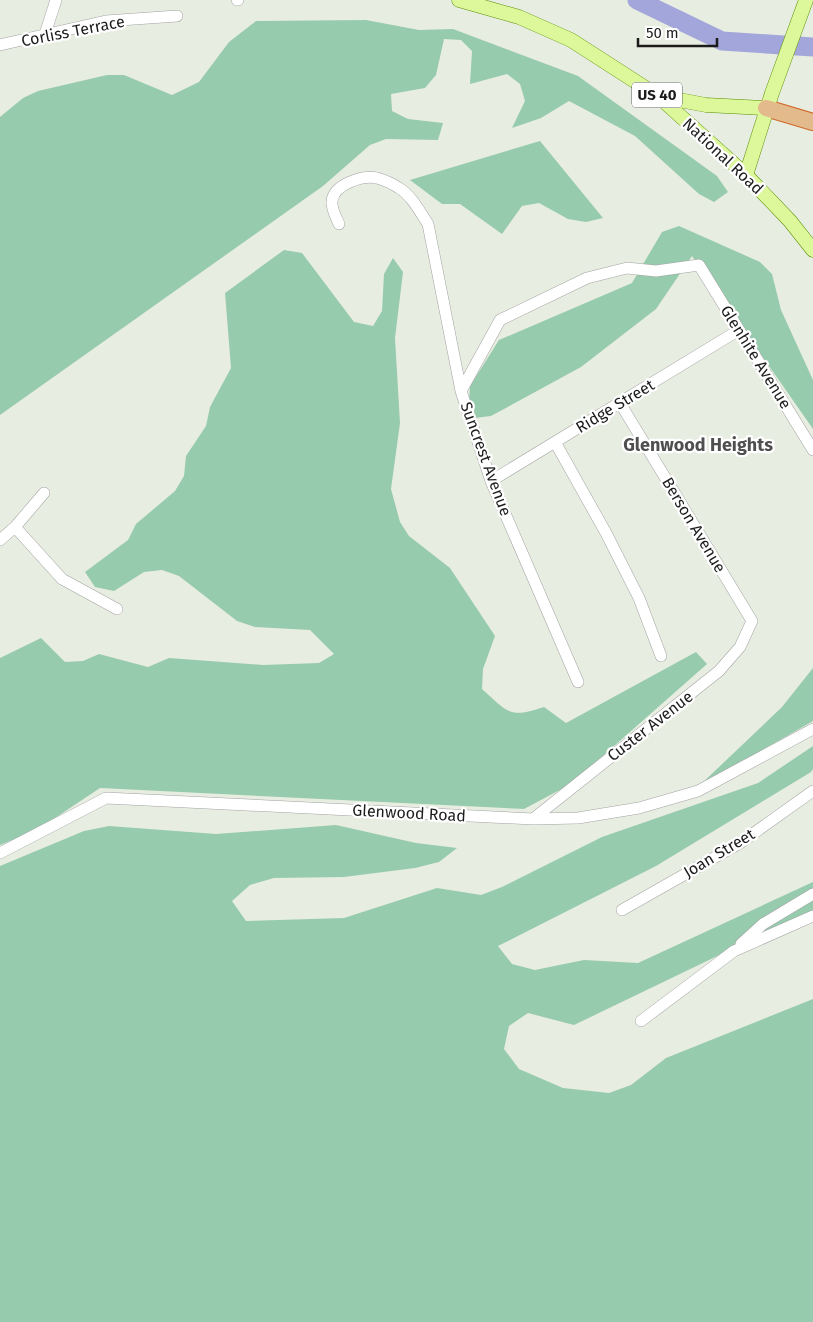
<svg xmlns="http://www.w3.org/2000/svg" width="813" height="1322" viewBox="0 0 813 1322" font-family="'Fira Sans',sans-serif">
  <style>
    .forest { fill: #97cbad }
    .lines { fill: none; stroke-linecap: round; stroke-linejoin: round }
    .river { stroke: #a3a6da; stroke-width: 19 }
    .minor-casing { stroke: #a3a3a3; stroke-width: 12 }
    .major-casing { stroke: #598e05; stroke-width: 15 }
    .highway-casing { stroke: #d06829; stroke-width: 18 }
    .minor { stroke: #fff; stroke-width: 11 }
    .major { stroke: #ddf89b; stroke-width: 14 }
    .highway { stroke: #e3ba8b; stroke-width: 16 }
    .labels { text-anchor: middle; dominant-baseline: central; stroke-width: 4.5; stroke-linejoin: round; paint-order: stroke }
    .shield { fill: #fff; stroke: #606060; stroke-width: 1 }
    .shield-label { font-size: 15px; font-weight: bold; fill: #1c1c1c }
    .street-label { font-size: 16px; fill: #1c1c1c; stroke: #fff }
    .neighbourhood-label { font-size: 18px; font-weight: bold; fill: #4f4f4f; stroke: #fff }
  </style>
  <rect width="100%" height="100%" fill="#e8ede1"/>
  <!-- forest -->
  <path class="forest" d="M366 20 419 30 453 29 578 76 717 176 728 192 714 202 699 194 635 136 569 101 541 118 512 128 525 101 520 84 507 74 470 84 472 51 461 40 444 39 436 75 425 88 391 94 392 111 408 119 443 123 438 140 386 139 370 145 323 186 0 415V117L23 98 38 91 107 75H124L172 95 199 82 229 42 256 21Z
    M540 141 603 218 586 222 568 219 539 203 522 206 502 234 460 204H442L410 180Z
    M679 226 760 262 772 274 781 310 813 380V429L692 256 656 309 581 367 491 416 474 418 469 402 470 386 499 340 632 283 662 232Z
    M284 250 302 253 354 322 373 326 382 311 384 274 393 258 403 272 395 338 400 423 391 489 400 522 409 536 450 568 495 636 483 669 482 689C508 712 509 719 544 707L566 723 696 652 707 664 571 784 524 809 100 788 37 830 0 845V658L41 638 65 662 83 661 99 654 148 667 169 658 263 665 319 663 334 654 310 630 255 627 237 621 179 576 162 570 144 572 114 591 95 587 85 572 128 540 136 524 175 491 184 476 186 456 206 426 210 407 231 368 225 293Z
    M813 668V721L698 787 782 707Z
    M813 746V769L811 772 656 866 498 946 512 964 535 970 584 960 638 963 813 882V910L574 1025 528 1013 509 1026 504 1049 519 1069 563 1088 609 1093 631 1085 666 1058 813 999V1322H0V866L84 831 109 826 216 834 336 825 416 843 457 848 439 862 415 868 344 877 274 878 250 885 232 901 246 921 344 918 437 888 481 895 502 887 602 837 758 783Z"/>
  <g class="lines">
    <!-- river -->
    <path class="river" d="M637 0 722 41 813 47"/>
    <!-- minor casing -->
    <g class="minor-casing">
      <path id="minor" d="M237 0H238
        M45 34 56 0
        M0 45 106 21 177 16
        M339 224C336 217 331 208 332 201 334 184 363 175 377 178 384 180 393 184 399 188 412 196 420 212 428 224L461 391 491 481 578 682
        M461 391 500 320 587 278 627 268 656 271 699 265 813 450
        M555 442 606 533 639 598 661 656
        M491 481 739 330
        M15 527 62 579 117 609
        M0 540 15 527 44 493
        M533 819 719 671 740 647 752 621 620 403
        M0 853 106 798 533 819 578 818 639 808 698 791 813 729
        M622 910 740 843 813 791
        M741 944 763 924 813 894
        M641 1021 734 951 813 916"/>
    </g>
    <!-- major casing -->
    <g class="major-casing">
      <path id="major" d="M459 0 519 17 571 40 658 96 746 175 790 221 813 250
        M658 96 706 105 766 108
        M746 175 772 93 806 0"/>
    </g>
    <!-- highway casing -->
    <g class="highway-casing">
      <path id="highway" d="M766 108 813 122"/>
    </g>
    <!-- minor -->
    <use href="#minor" class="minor"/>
    <!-- major -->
    <use href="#major" class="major"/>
    <!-- highway -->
    <use href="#highway" class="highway"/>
  </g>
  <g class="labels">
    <!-- shield labels -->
    <rect class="shield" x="632" y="82.5" width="50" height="25" rx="4"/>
    <g class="shield-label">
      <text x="657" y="95">US 40</text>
    </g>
    <!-- street labels -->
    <g class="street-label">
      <text transform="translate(73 31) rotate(-11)">Corliss Terrace</text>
      <text transform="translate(723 156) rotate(43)">National Road</text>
      <text transform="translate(756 357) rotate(58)">Glenhite Avenue</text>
      <text transform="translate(615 406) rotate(-31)">Ridge Street</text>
      <text transform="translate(486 459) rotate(70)">Suncrest Avenue</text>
      <text transform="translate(694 525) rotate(59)">Berson Avenue</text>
      <text transform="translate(650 726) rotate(-38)">Custer Avenue</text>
      <text transform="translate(409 813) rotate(3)">Glenwood Road</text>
      <text transform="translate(719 853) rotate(-31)">Joan Street</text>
    </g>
    <!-- neighbourhood labels -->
    <g class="neighbourhood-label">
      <text x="698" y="445">Glenwood Heights</text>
    </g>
  </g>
  <!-- scale -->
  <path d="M638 38v8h79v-8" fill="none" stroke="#1c1c1c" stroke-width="2.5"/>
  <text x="646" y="38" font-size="15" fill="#1c1c1c" stroke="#ffffff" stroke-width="4" paint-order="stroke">50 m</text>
</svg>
